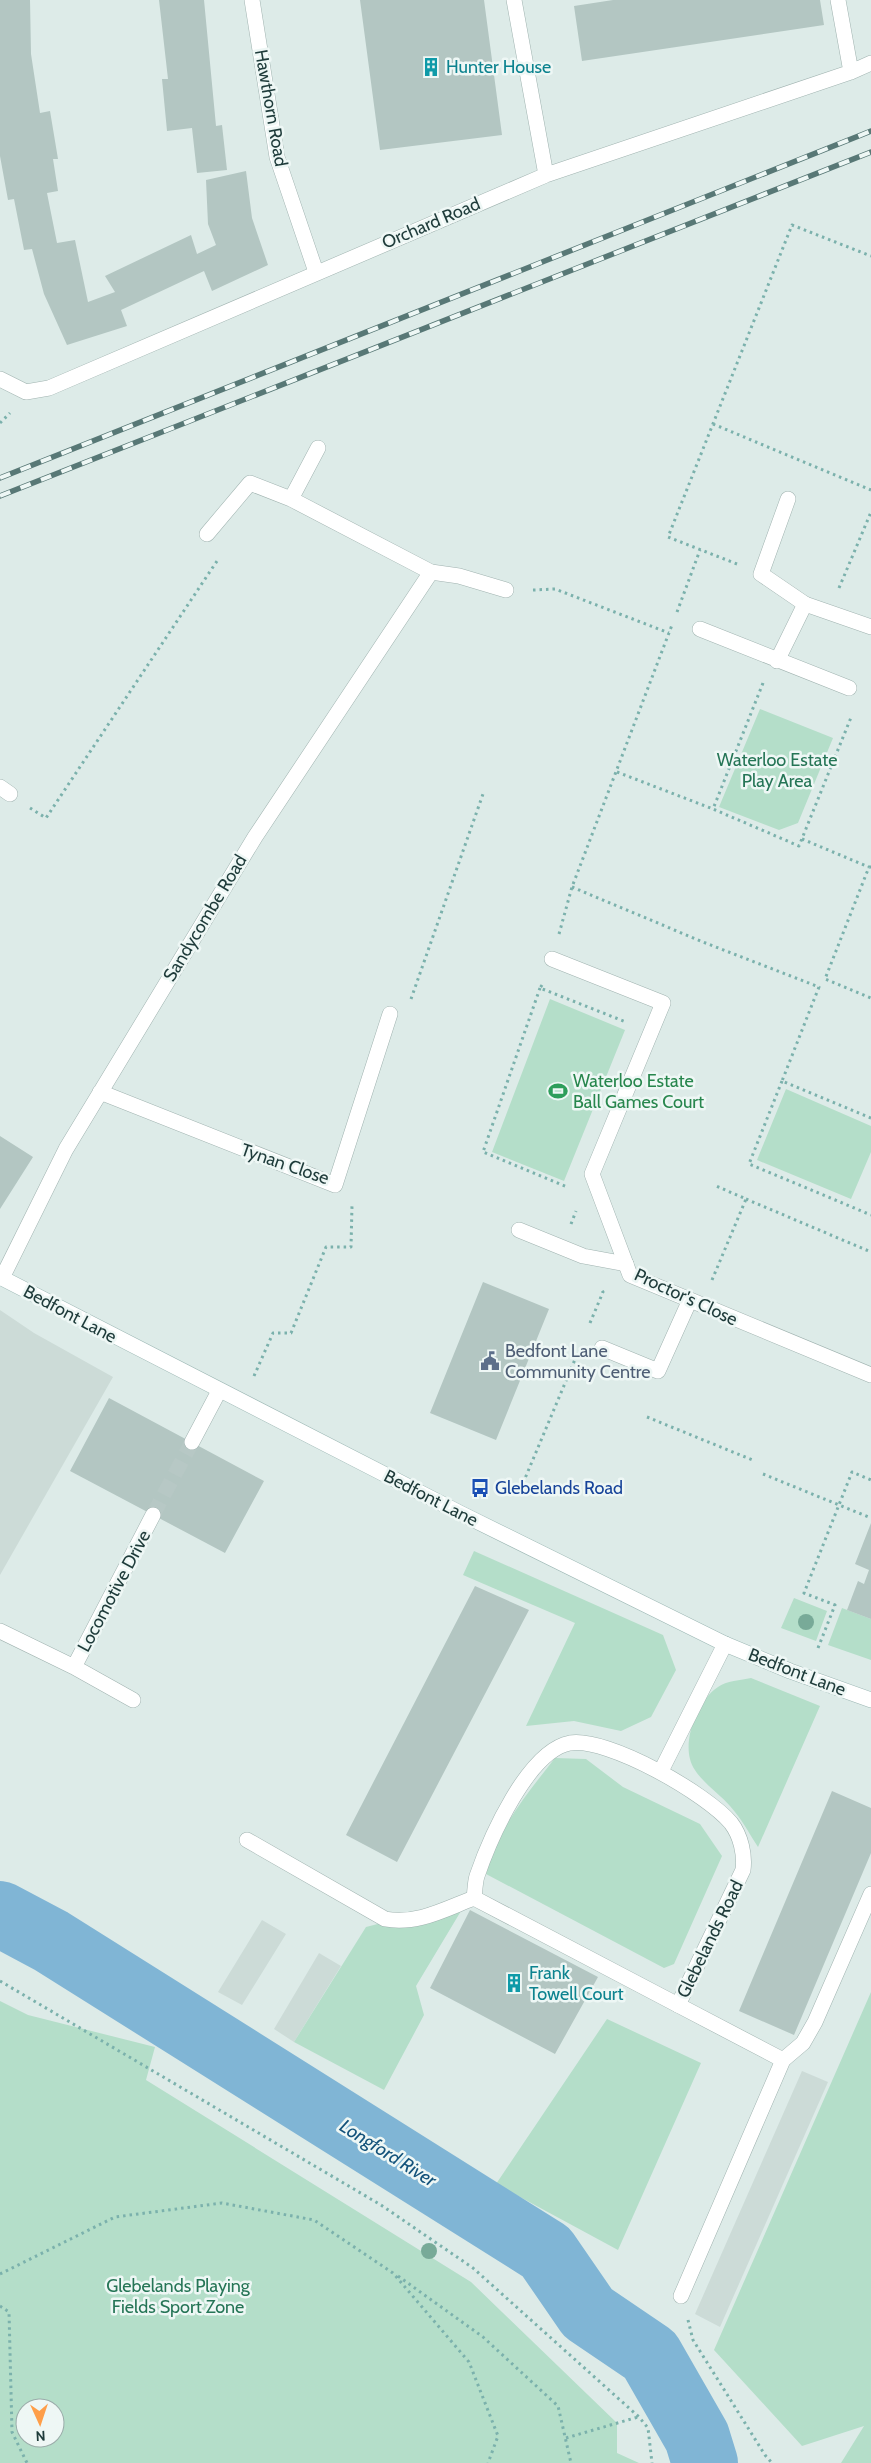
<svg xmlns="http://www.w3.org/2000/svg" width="871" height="2463" viewBox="0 0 871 2463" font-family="Cabin,sans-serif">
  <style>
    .built { fill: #ccdbd7 }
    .green { fill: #b4dec9; fill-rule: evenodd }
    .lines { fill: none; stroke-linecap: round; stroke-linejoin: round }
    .river { stroke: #80b5d5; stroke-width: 66 }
    .building { fill: #b3c6c2 }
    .minor-tunnel { stroke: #b7c8c5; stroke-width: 15; stroke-dasharray: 15 8; stroke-linecap: butt }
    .service-casing { stroke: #a0b3b0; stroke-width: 16 }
    .minor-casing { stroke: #a0b3b0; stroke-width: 16 }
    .secondary-casing { stroke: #9cb7b4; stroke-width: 16 }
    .path { stroke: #7bb1ac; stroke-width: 3; stroke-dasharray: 2.5 4; stroke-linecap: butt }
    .service { stroke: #fff; stroke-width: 15 }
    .minor { stroke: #fff; stroke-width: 15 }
    .secondary { stroke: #fff; stroke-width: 15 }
    .rail-casing { stroke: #587876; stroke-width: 5.5 }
    .rail { stroke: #eef7f5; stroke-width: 4; stroke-dasharray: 11; stroke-linecap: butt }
    .tree { fill: #78aa98 }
    .labels { text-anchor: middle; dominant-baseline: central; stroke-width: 5; stroke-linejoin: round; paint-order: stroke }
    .culture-label { font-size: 18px; fill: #0d838f; stroke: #eef7f5; text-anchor: start }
    .street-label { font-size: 18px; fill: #1e3b3a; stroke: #eef7f5 }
    .park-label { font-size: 18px; fill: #257556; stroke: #eef7f5 }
    .leisure-label { font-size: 18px; fill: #27864d; stroke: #eef7f5; text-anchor: start }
    .service-label { font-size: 18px; fill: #4e5e75; stroke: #eef7f5; text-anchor: start }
    .transit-label { font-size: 18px; fill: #164399; stroke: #eef7f5; text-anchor: start }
    .water-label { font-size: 19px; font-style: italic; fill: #14537b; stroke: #eef7f5 }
  </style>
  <rect width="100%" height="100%" fill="#ddebe8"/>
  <!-- built -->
  <path class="built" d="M0 1310 34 1333 113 1377 0 1575Z
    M262 1920 286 1934 242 2005 218 1992Z
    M319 1953 341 1966 294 2042 274 2029Z
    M802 2071 828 2082 720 2327 695 2314Z"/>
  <!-- green -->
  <path class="green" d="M760 709 833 738 798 823 779 830 719 807Z
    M550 999 625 1030 564 1181 492 1152Z
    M786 1089 871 1126V1152L851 1199 757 1160Z
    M474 1551 663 1635 676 1670 651 1717 621 1731 574 1721 526 1726 575 1623 463 1575Z
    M794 1598 827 1611 816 1641 781 1628Z
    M842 1608 871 1619V1660L828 1645Z
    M751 1678 820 1706 758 1847C749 1833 741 1818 730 1806 718 1792 694 1777 690 1759 684 1737 698 1700 718 1687 726 1681 741 1680 751 1678Z
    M555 1758 586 1759 623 1787 700 1824 722 1856 674 1964 664 1968 486 1874C497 1829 527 1794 555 1758Z
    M467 1901 416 1986 424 2015 384 2090 294 2042 366 1927Z
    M871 1992V2463H841L864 2426 802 2446 714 2350Z
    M0 2001 28 2015 155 2047 146 2080 471 2282 617 2423V2453L639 2463H0ZM25 2408H55V2438H25Z
    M607 2019 701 2063 618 2250 496 2184Z"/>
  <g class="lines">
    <!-- river -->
    <path class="river" d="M0 1914 51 1941 546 2252 588 2313 650 2355 697 2437 705 2463"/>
  </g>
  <!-- building -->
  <path class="building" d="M0 0H30L31 54 40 113 50 111 58 159H53L58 191 47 193 57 243 75 240 88 302 115 292 105 276 191 235 197 254 216 245 208 224 206 180 246 171 252 218 268 265 212 291 204 271 121 310 127 326 67 345 44 294 32 249 24 250 14 199 8 200 0 156Z
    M159 0H204L216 126 222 125 227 170 197 173 192 128 167 131 162 79H168Z
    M360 0H484L502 135 380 150Z
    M613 0H820L824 25 582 61 574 6Z
    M0 1136 33 1157 0 1209Z
    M483 1282 549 1309 496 1440 430 1413Z
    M109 1398 264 1481 225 1553 70 1471Z
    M871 1523V1619L847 1610 858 1581 864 1584 869 1570 855 1564Z
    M475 1586 529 1610 397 1862 346 1835Z
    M832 1791 871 1808V1853L794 2035 739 2011Z
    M470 1910 598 1977 555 2054 430 1988Z"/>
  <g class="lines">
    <!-- minor-tunnel -->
    <path class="minor-tunnel" d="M153 1515 192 1442"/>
    <!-- service casing -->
    <g class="service-casing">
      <path id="service" d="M700 629 849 688
        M777 661 805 604
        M519 1230 583 1256 626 1264
        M602 1348 658 1371 689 1302
        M678 2005 783 2060 681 2296
        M783 2060 803 2043 815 2022 871 1894"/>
    </g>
    <!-- minor casing -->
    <g class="minor-casing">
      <path id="minor" d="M252 0 277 157 316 272
        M514 0 546 175
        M838 0 851 72
        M0 379 26 392 49 388 546 175 851 72 871 63
        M291 499 318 448
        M788 499 761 574 805 604 871 627
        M207 534 250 483 291 499 431 572 459 576 506 590
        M0 787 10 794
        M552 959 663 1003 592 1174 630 1275 871 1375
        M100 1092 335 1185 390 1014
        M2 1278 66 1149 255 837 431 572
        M192 1442 219 1391
        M0 1631 74 1667 153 1515
        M74 1667 133 1700
        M661 1771 725 1644
        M247 1840 385 1919C417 1925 445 1909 474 1898L678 2005 743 1870C745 1855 741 1836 731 1823 707 1794 608 1737 570 1743 528 1751 490 1838 477 1876 475 1882 475 1891 474 1898"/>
    </g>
    <!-- secondary casing -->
    <g class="secondary-casing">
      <path id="secondary" d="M0 1277 460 1513 725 1644 790 1671 871 1700"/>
    </g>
    <!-- path -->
    <path class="path" d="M0 423 10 413
      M713 424 871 490
      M737 564 668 537 792 225 871 256
      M839 588 871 512
      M533 590 555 589 669 633
      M677 612 700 550
      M763 683 713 809 799 846 852 715
      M617 772 713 809
      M30 808 46 818 219 558
      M802 839 869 867
      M871 867H869L825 979 871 998
      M572 887 703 942 819 987 782 1081 871 1118
      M559 934 572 887 672 625
      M542 985 540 988 626 1022
      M540 988 483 1152 567 1187
      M411 999 483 794
      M782 1081 749 1164 871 1215
      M746 1199 871 1252
      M571 1224 576 1211
      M712 1280 746 1199 714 1185
      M590 1323 603 1292 600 1288
      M254 1376 273 1333H291L326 1247H351L352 1205
      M647 1417 755 1461
      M763 1474 871 1518
      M518 1495 576 1357
      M818 1648 835 1605 804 1593 852 1472 871 1480
      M0 1981 381 2205 473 2268 639 2417 648 2428 652 2463
      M0 2274 115 2217 222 2203 314 2220 393 2273 469 2362 498 2436 488 2463
      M398 2276 483 2337 558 2406 571 2463
      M0 2306 9 2312 12 2432 27 2463
      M688 2320 693 2340 765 2455 772 2463
      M566 2438 638 2417"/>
    <!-- service -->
    <use href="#service" class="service"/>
    <!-- minor -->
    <use href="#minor" class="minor"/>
    <!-- secondary -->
    <use href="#secondary" class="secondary"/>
    <!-- rail casing -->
    <g class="rail-casing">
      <path id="rail" d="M0 478 871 131
        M0 496 871 152"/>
    </g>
    <!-- rail -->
    <use href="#rail" class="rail"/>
  </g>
  <!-- trees -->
  <g class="tree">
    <circle cx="806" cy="1622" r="8"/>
    <circle cx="429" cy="2251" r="8"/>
  </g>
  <!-- icons -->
  <defs>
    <g id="building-bare" transform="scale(1.5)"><path d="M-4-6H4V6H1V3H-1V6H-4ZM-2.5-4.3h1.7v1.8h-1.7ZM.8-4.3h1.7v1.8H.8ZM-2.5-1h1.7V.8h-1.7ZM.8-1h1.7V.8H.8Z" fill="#0f9aa8" stroke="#eef7f5" stroke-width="2.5" paint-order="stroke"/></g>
    <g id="stadium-bare" transform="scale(1.5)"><path d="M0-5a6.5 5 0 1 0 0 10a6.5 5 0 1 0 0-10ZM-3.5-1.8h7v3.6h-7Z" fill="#2e9e5b" stroke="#eef7f5" stroke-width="2.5" paint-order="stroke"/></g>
    <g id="civic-bare" transform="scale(1.5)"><path d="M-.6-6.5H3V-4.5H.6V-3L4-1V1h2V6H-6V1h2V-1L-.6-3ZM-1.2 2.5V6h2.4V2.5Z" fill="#5c6f8a" stroke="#eef7f5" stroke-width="2.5" paint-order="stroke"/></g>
    <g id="bus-bare" transform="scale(1.5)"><path d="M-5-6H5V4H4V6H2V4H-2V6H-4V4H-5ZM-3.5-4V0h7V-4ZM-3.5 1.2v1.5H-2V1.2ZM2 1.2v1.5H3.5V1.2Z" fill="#1a4fb4" stroke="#eef7f5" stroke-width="2.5" paint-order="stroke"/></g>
  </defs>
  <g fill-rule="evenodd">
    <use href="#building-bare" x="431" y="67"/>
    <use href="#stadium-bare" x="558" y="1091"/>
    <use href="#civic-bare" x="490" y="1361"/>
    <use href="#bus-bare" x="480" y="1488"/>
    <use href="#building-bare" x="514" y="1983"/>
  </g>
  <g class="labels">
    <!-- culture labels -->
    <g class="culture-label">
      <text x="446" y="67">Hunter House</text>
      <text x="529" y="1973">Frank<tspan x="529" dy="21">Towell Court</tspan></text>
    </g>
    <!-- street labels -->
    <g class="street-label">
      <text transform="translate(271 108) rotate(80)">Hawthorn Road</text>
      <text transform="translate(431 223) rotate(-23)">Orchard Road</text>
      <text transform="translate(205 918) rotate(-59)">Sandycombe Road</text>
      <text transform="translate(285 1164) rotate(19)">Tynan Close</text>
      <text transform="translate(686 1297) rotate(25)">Proctor's Close</text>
      <text transform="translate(70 1314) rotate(28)">Bedfont Lane</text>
      <text transform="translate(431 1498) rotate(27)">Bedfont Lane</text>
      <text transform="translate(114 1591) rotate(-62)">Locomotive Drive</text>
      <text transform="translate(797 1672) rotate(21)">Bedfont Lane</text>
      <text transform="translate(710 1939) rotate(-64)">Glebelands Road</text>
    </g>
    <!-- park labels -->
    <g class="park-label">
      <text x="777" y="760">Waterloo Estate<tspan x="777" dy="21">Play Area</tspan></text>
      <text x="178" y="2286">Glebelands Playing<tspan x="178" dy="21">Fields Sport Zone</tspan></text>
    </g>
    <!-- leisure labels -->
    <g class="leisure-label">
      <text x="573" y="1081">Waterloo Estate<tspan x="573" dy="21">Ball Games Court</tspan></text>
    </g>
    <!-- service labels -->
    <g class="service-label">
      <text x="505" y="1351">Bedfont Lane<tspan x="505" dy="21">Community Centre</tspan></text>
    </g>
    <!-- transit labels -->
    <g class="transit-label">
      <text x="495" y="1488">Glebelands Road</text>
    </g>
    <!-- water labels -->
    <g class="water-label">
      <text transform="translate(388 2153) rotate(32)">Longford River</text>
    </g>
  </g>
  <!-- north arrow -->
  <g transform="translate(40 2423) rotate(177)"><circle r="24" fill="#eef7f5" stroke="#9bacaa"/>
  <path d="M0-4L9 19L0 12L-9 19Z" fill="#fe9e49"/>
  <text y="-8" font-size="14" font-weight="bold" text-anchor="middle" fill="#1e3b3a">N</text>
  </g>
</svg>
